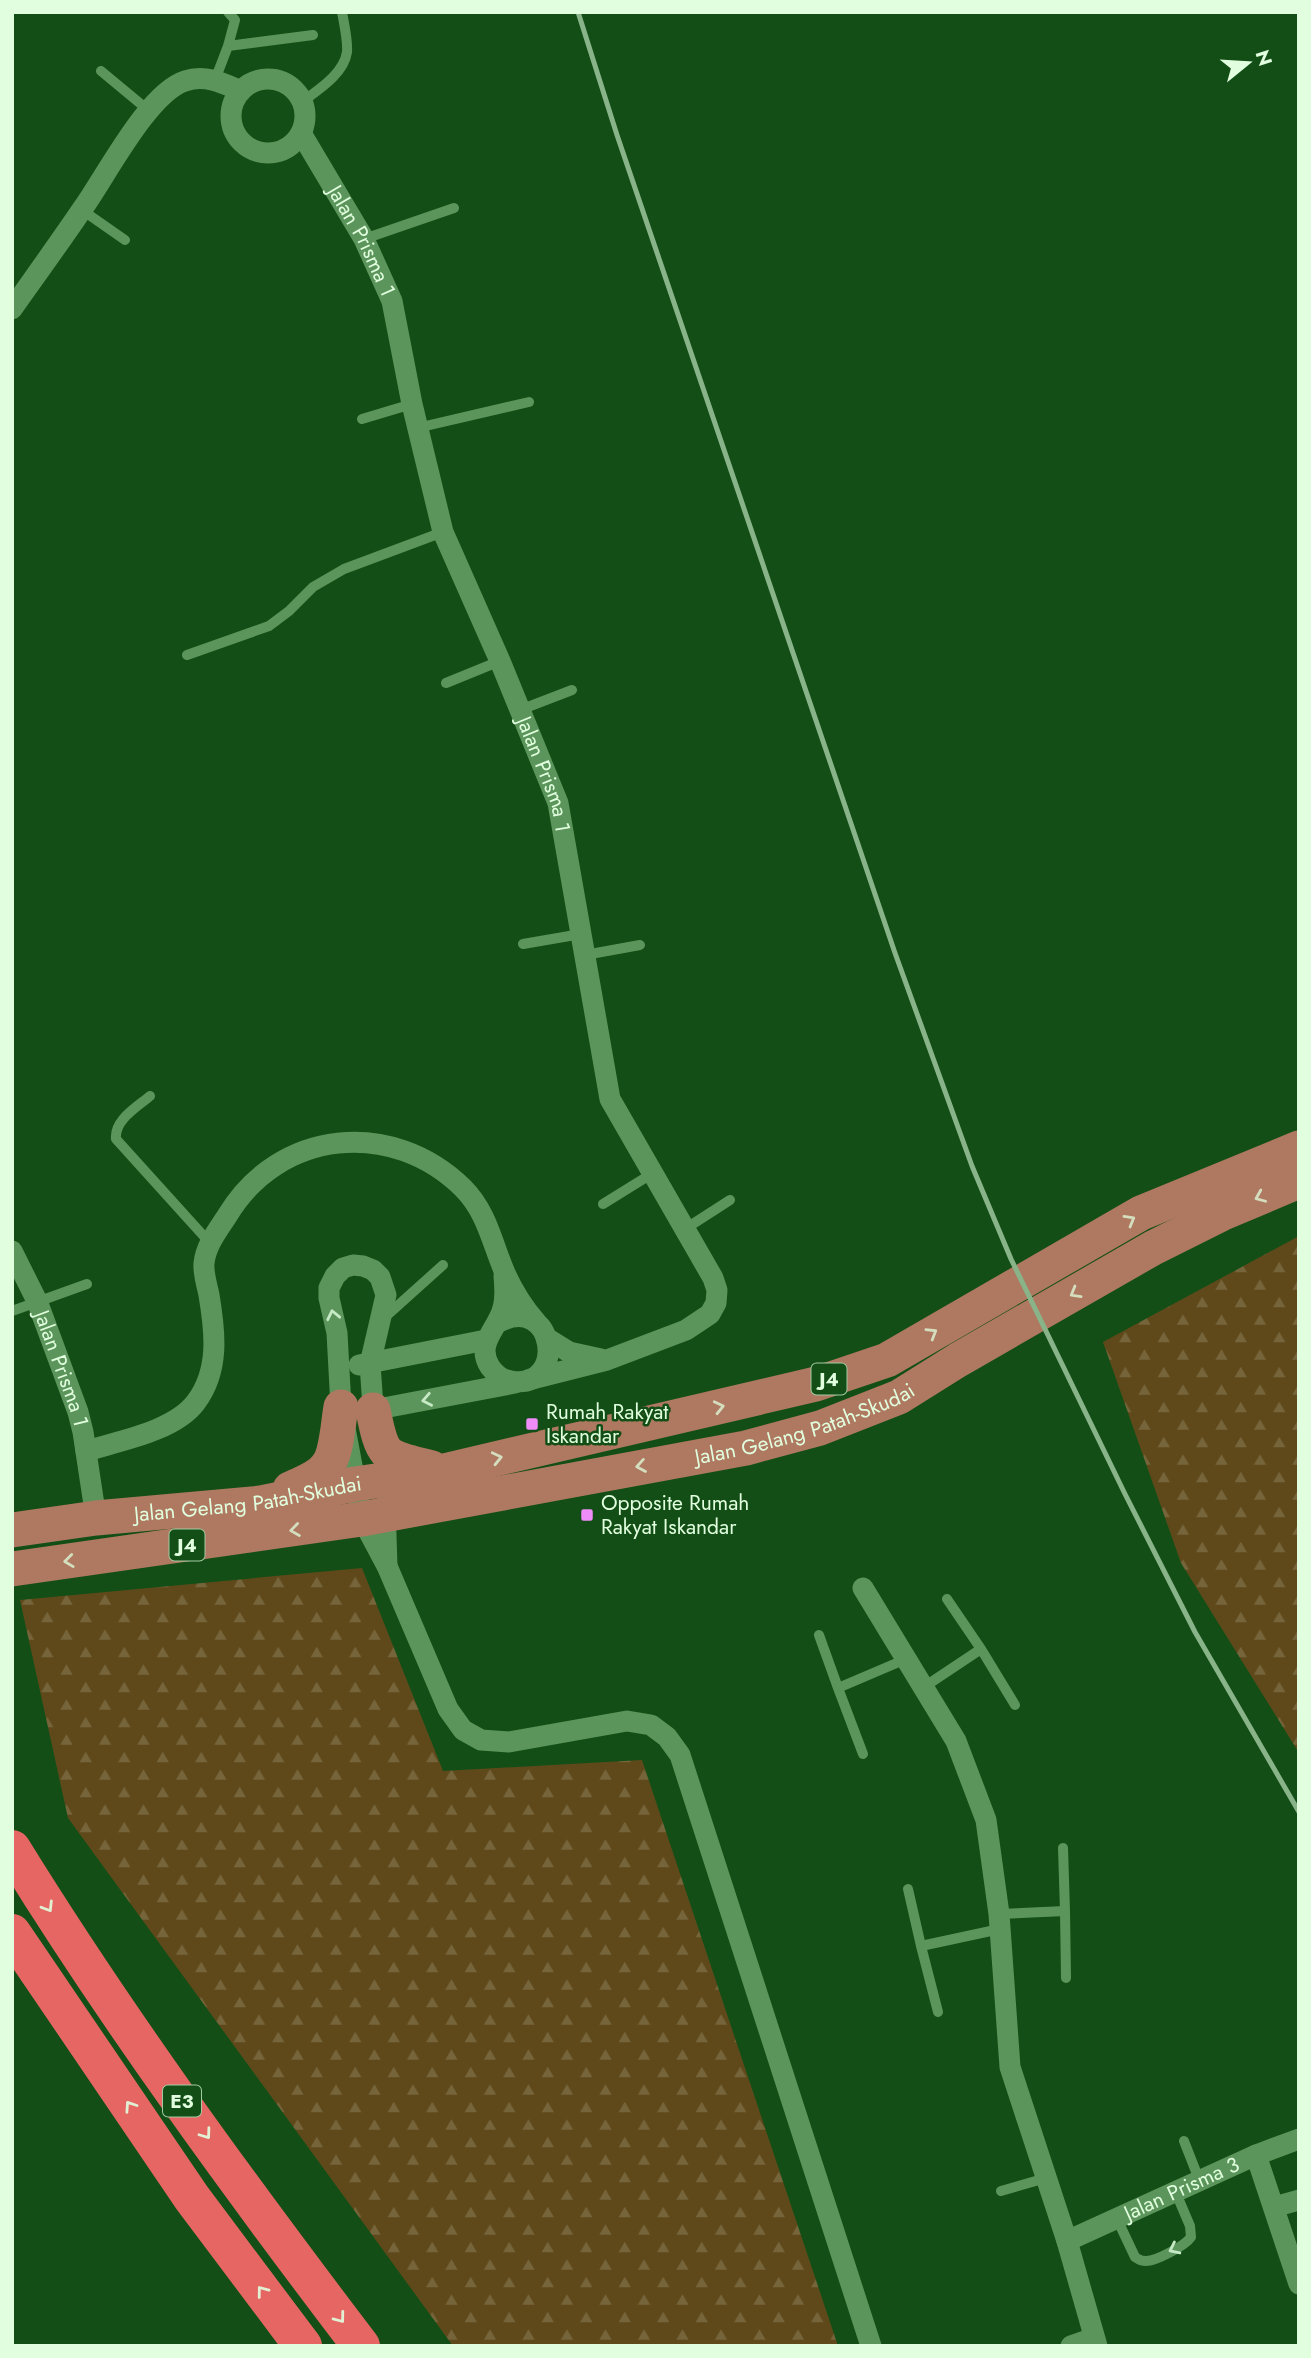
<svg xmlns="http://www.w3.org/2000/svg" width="1311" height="2358" viewBox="0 0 1311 2358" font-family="Jost,sans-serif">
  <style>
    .forest { fill: url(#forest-firs) }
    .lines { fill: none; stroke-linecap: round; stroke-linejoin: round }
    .lane { stroke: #5c955b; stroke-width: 10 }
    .street { stroke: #5c955b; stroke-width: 21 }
    .primary { stroke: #ae7960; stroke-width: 35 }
    .highway { stroke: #e56663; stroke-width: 38 }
    .rail { stroke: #89b389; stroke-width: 5 }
    .oneway { stroke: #d4debf }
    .oneway2 { stroke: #c6eac5 }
    .oneway3 { stroke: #e1f0d3 }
    .poi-dot { fill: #ee8cf8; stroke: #134e16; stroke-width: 2.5 }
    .labels { text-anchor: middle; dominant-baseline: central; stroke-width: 5; stroke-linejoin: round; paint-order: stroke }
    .shield { fill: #134e16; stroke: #a3caa3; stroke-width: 2 }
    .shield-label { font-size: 19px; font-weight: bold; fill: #e1ffdf }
    .street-label { font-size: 21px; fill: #e1ffdf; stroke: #134e16 }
    .poi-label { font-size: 21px; fill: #e1ffdf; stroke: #134e16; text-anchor: start }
  </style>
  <defs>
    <pattern id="forest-firs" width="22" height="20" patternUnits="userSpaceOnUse" patternTransform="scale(1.75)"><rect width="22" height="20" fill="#5f491a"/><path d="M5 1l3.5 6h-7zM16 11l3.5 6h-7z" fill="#76643b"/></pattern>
  </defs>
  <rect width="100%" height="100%" fill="#134e16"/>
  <!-- forest -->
  <path class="forest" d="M1299 1236V1753L1181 1563 1103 1342Z
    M362 1568 443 1771 642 1760 838 2346H453L68 1818 20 1600Z"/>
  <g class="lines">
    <!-- lane -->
    <path class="lane" d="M228 46 313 35
      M101 71 148 110
      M215 80 228 46 235 20 228 12
      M302 102C318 90 344 74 347 52 348 40 344 24 342 12
      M82 210 125 240
      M364 239 454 208
      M362 419 412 404
      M417 428 529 402
      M187 655 269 626 289 611 313 587 344 569 443 532
      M446 683 500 661
      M520 710 572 690
      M523 944 581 934
      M585 955 640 945
      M150 1096C137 1107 114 1120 116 1139L210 1243
      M603 1204 653 1173
      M685 1229 730 1200
      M12 1311 87 1284
      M384 1318 443 1265
      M947 1599 981 1649
      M819 1635 838 1688
      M924 1687 981 1649 1015 1705
      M863 1754 838 1688 906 1659
      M1063 1848 1065 1911
      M908 1889 921 1946 1000 1929
      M999 1914 1065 1911 1066 1978
      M921 1946 938 2012
      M1184 2141 1200 2182
      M1001 2191 1046 2178
      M1117 2219 1135 2257C1140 2260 1140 2261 1146 2261 1156 2261 1185 2246 1191 2237L1190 2226 1176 2193"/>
    <!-- street -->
    <g class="street">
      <circle cx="268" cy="116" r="37"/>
      <path id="s1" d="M301 133 364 239 392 301 412 404 443 532 500 661 558 803 610 1099 713 1278 717 1290 716 1303 710 1314 686 1330 607 1360 528 1380"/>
      <path d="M12 309C36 275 60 242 83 208 106 176 148 93 185 81 205 74 223 83 241 91"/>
      <path id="s2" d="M12 1251 37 1301 78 1412 83 1432 96 1518"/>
      <path d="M497 1323C556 1291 568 1391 511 1381 503 1380 495 1374 490 1367 475 1343 498 1329 503 1308 506 1297 505 1287 504 1276"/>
      <path d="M548 1339 569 1352 601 1359"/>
      <path d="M359 1365 486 1340"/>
      <path d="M373 1410 515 1383"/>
      <path d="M374 1421 370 1364 386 1295 380 1277 373 1270 363 1266 353 1265 343 1268 335 1276 329 1288V1298L337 1333 341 1407 362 1519 387 1566 448 1709 463 1730 481 1740 509 1742 627 1721 651 1725 667 1737 680 1755 871 2346"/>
      <path d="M86 1451C119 1441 175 1431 196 1402 220 1370 215 1331 209 1295 207 1285 203 1273 204 1263 206 1245 218 1230 227 1216 279 1129 392 1118 463 1188 487 1212 492 1243 505 1273 513 1291 523 1307 536 1322"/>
      <path d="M385 1505 387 1566"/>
      <path d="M863 1588 956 1741 986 1820 999 1914 1010 2067 1067 2241 1097 2346"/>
      <path d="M1256 2155 1299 2284"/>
      <path d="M1274 2207 1299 2200"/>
      <path id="s3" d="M1067 2241 1256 2155 1299 2139"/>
      <path d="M1071 2346 1094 2338"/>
    </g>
    <!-- primary -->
    <g class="primary">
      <path d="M373 1410C383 1460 384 1456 432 1468"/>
      <path d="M290 1489C302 1483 319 1478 327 1466 337 1454 338 1423 341 1407"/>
      <path id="s4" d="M12 1530 96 1518 261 1503 355 1484 444 1471 816 1384 887 1360 1141 1213 1299 1148"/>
      <path id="s5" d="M12 1569 362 1519 746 1448 820 1428 899 1397 958 1360 1153 1248 1221 1214 1299 1181"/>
    </g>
    <!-- highway -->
    <path class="highway" d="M12 1849C117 2019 240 2187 361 2346
      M12 1933 192 2198 303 2346"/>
    <!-- rail -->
    <path class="rail" d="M578 12 617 135 895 953 972 1166 1011 1259 1125 1494 1195 1632 1299 1812"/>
  </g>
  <!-- one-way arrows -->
  <defs><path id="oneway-chevron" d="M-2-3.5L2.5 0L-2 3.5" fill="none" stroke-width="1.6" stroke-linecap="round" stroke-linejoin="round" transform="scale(1.75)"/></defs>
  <g class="oneway">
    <use href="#oneway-chevron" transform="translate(1260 1197) rotate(157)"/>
    <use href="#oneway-chevron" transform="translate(1130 1220) rotate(-30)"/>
    <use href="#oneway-chevron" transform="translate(1075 1293) rotate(150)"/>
    <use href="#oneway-chevron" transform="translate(932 1333) rotate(-31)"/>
    <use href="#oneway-chevron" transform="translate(719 1407) rotate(-13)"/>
    <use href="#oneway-chevron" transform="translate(497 1458) rotate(-13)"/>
    <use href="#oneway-chevron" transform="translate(641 1466) rotate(170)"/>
    <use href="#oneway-chevron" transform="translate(295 1530) rotate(172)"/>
    <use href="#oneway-chevron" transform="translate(69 1561) rotate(173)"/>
  </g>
  <g class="oneway2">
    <use href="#oneway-chevron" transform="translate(333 1315) rotate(-102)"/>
    <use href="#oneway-chevron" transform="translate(427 1400) rotate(169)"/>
    <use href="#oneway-chevron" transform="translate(1174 2249) rotate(154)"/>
  </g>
  <g class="oneway3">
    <use href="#oneway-chevron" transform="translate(48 1907) rotate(58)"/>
    <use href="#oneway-chevron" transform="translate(130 2106) rotate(-124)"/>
    <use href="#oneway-chevron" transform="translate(206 2134) rotate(54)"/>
    <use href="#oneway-chevron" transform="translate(262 2291) rotate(-127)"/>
    <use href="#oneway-chevron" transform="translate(340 2318) rotate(53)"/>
  </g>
  <!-- markers -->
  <g class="poi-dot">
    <rect x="525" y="1417" width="14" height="14" rx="3.5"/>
    <rect x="580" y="1508" width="14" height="14" rx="3.5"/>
  </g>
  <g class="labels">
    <!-- shield labels -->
    <g class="shield">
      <rect x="811.5" y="1363.5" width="35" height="31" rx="5"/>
      <rect x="169.5" y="1529.5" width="35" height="31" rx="5"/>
      <rect x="163" y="2085.5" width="38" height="31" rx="5"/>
    </g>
    <g class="shield-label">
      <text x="829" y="1379">J4</text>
      <text x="187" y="1545">J4</text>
      <text x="182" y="2101">E3</text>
    </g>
    <!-- street labels -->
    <g class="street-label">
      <text stroke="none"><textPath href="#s1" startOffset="124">Jalan Prisma 1</textPath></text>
      <text stroke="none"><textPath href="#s1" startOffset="691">Jalan Prisma 1</textPath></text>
      <text stroke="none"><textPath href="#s2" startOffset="128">Jalan Prisma 1</textPath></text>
      <text stroke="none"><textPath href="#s5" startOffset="807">Jalan Gelang Patah-Skudai</textPath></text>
      <text stroke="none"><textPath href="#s4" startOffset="238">Jalan Gelang Patah-Skudai</textPath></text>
      <text stroke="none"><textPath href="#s3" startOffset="126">Jalan Prisma 3</textPath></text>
    </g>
    <!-- poi labels -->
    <g class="poi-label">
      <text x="546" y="1412">Rumah Rakyat<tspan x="546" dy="24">Iskandar</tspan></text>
      <text x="601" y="1503">Opposite Rumah<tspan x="601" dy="24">Rakyat Iskandar</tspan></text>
    </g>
  </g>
  <!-- border -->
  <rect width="1311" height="2358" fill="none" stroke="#e1ffdf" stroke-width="28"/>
  <!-- north arrow -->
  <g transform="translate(1248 63) rotate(72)" stroke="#134e16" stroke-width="5" paint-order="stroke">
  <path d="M0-5L12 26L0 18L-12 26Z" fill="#e1ffdf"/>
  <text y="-10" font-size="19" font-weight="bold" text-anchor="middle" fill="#e1ffdf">N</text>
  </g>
</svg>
